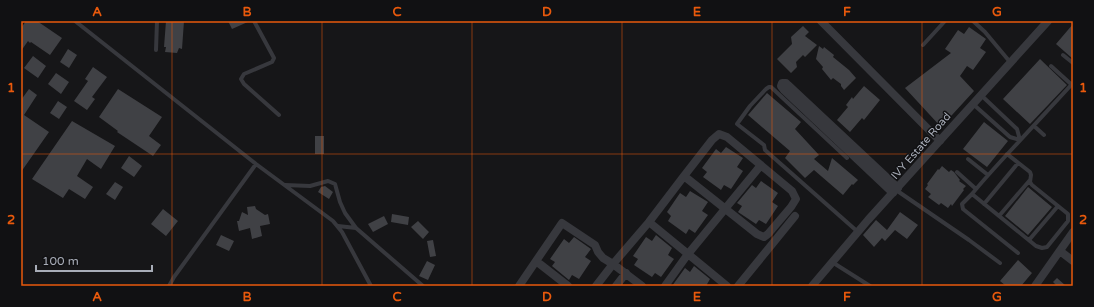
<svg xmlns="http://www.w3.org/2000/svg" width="1094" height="307" viewBox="0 0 1094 307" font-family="'Varela Round',sans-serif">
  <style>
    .building { fill: #404145 }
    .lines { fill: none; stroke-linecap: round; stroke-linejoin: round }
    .lane { stroke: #37383d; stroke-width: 4 }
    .street { stroke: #37383d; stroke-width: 8 }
    .grid { fill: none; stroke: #e8590c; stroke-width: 1; stroke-opacity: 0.55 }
    .labels { text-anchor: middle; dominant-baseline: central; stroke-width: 3; stroke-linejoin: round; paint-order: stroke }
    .street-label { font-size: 11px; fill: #a8adb8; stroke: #111113 }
    .neatline { fill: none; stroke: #e8590c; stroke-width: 1.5 }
    .grid-label { font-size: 13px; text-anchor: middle; font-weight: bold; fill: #e8590c }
  </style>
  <rect width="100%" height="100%" fill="#161618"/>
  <!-- building -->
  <path class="building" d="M26 21H37L62 38 50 55 31 42 30 43 28 41 21 51V28Z
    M166 21H184L182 49 179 48 177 53 165 52 166 47H164Z
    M228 21H250L232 29Z
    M1073 24V59L1056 44Z
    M803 26 809 32 805 36 817 45 805 57 803 55 796 62 797 67 791 73 777 59 792 44 791 37Z
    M969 27 986 39 980 48 986 52 973 70 967 66 960 76 974 91 941 127 905 88 951 53 945 49 958 30 964 34Z
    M819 46 823 49 824 47 834 55 833 57 849 70 856 78 844 90 841 86V84L833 78 831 80 822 69 823 67 816 59Z
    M68 49 77 55 69 68 60 62Z
    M33 56 46 66 38 78 24 68Z
    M1040 59 1067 85 1030 124 1003 99Z
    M93 67 107 77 92 97 95 99 87 110 74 101 88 81 85 79Z
    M56 73 69 82 61 94 48 84Z
    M864 86 880 100 864 120 862 118 850 132 837 120 848 107 846 105 852 97 853 99Z
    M29 89 37 95 24 115 49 132 21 172V100Z
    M118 89 162 117 149 136 161 145 153 156 117 132 118 131 99 117Z
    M767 93 801 122 795 129 819 155 814 159 828 171 832 158 858 180 853 185 852 184 843 195 814 170 805 178 785 158 790 151 748 115Z
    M58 101 67 107 59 119 50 113Z
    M72 121 115 146 101 169 87 159 77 176 93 187 85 199 69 189 63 198 32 179Z
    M984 122 1008 141 987 167 963 149Z
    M315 136H324V154H315Z
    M726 147 743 158 737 167 743 171 731 189 724 185 721 190 703 177 707 172 702 168 716 149 721 153Z
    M129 156 142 166 134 177 121 168Z
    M942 166 949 172 951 170 954 172 960 180 959 181 966 186 963 189 964 190 952 206 951 204 948 208 941 203 939 205 928 197 931 194 925 189 928 185 927 184 938 169 939 170Z
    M761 181 778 193 772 202 778 206 766 224 759 220 756 224 738 212 742 206 737 203 752 185 756 188Z
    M115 182 123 187 115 200 106 194Z
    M325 186 333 192 329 199 318 192 321 187Z
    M1028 187 1052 207 1028 235 1005 216Z
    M690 191 708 202 702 211 708 215 695 233 689 229 686 234 668 221 671 216 667 212 680 193 686 197Z
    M255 206 256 209 265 215 268 214 270 224 260 226 262 236 252 239 250 228 239 231 237 221H239L242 212 248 215 247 207Z
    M163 209 178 221 166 236 151 224Z
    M900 212 918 225 907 239 895 230 885 241 882 238 874 247 863 235 876 220 887 230Z
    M392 214 409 217 408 225 391 222Z
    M384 216 388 224 373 232 368 224Z
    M418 221 429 232 423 239 411 227Z
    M221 235 234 241 229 251 216 245Z
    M656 235 672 248 668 255 674 259 661 277 655 273 652 277 634 265 638 259 633 256 646 237 652 241Z
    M574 237 591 249 585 257 591 261 579 279 572 275 569 280 552 266 555 262 550 259 564 239 569 243Z
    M433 240 436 256 430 257 427 241Z
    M1018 260 1032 273 1021 286H1006L1000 281Z
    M427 261 435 265 428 280 419 276Z
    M694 266 710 279 706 286H672L685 268 690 272Z
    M1057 278 1066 286H1057L1053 282Z"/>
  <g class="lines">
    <!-- lane -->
    <path class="lane" d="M75 21 256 164 333 221 342 232 371 286
      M254 21 274 58 272 62 244 74 241 79 244 84 279 115
      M973 21 985 32 1010 62
      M923 45 945 21
      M156 50 157 21
      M1063 55 1073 63
      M1051 66 1072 85
      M973 104 1010 137 1020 140 1017 129 982 96
      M1034 126 1044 135
      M1007 154 1030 172 1031 175 1030 182 1032 185 1068 214V221L1047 247 1042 248 1036 246 972 194C985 178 999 163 1013 148L1073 83
      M847 158 771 87H769L766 89 750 106 737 124 764 145 765 150 858 232
      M968 159 988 175
      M957 172 976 189
      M285 185 310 186 328 181 335 184 340 202 345 213 356 228 423 286
      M896 190 969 240 1000 263
      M972 194 962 204 963 209 1018 253
      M984 204 1018 163
      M999 216 1030 180
      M338 226 356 228
      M1029 240 1058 206
      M832 262 870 286
      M169 286 174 277 256 164"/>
    <!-- street -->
    <path class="street" d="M821 21 940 141
      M893 193 784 90 781 86 782 83H786L788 85 898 188
      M649 222 727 286
      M1060 251 1073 261
      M519 286 536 261
      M568 286 536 261 562 223 595 245 598 252 603 258 613 264 596 286
      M616 286 626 273
      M642 286 613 264 649 222 684 176 757 234 764 237 768 234 791 207 796 199 792 191 727 137 719 134 712 140 684 176
      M665 286 688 254 761 165
      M738 286 795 216
      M812 286 868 220 1048 21
      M1035 286 1073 232"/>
  </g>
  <!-- grid -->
  <path class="grid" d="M172 21V286M322 21V286M472 21V286M622 21V286M772 21V286M922 21V286M21 154H1073"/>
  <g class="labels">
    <!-- street labels -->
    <g class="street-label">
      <text transform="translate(921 146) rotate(-49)">IVY Estate Road</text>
    </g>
  </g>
  <!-- border -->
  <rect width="1094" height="307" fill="none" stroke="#111113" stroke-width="44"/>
  <!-- scale -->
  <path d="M36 265v6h116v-6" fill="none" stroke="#a8adb8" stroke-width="2"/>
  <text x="42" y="265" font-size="12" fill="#a8adb8" stroke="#111113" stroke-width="3" paint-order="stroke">100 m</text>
  <rect x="22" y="22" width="1050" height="263" class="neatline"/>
  <g class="grid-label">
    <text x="97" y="16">A</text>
    <text x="247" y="16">B</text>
    <text x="397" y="16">C</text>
    <text x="547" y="16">D</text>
    <text x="697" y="16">E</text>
    <text x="847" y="16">F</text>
    <text x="997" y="16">G</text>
    <text x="11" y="92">1</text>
    <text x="1083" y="92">1</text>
    <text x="11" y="224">2</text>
    <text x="1083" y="224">2</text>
    <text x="97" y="301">A</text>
    <text x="247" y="301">B</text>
    <text x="397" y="301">C</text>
    <text x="547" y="301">D</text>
    <text x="697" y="301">E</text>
    <text x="847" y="301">F</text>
    <text x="997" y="301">G</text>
  </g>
</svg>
